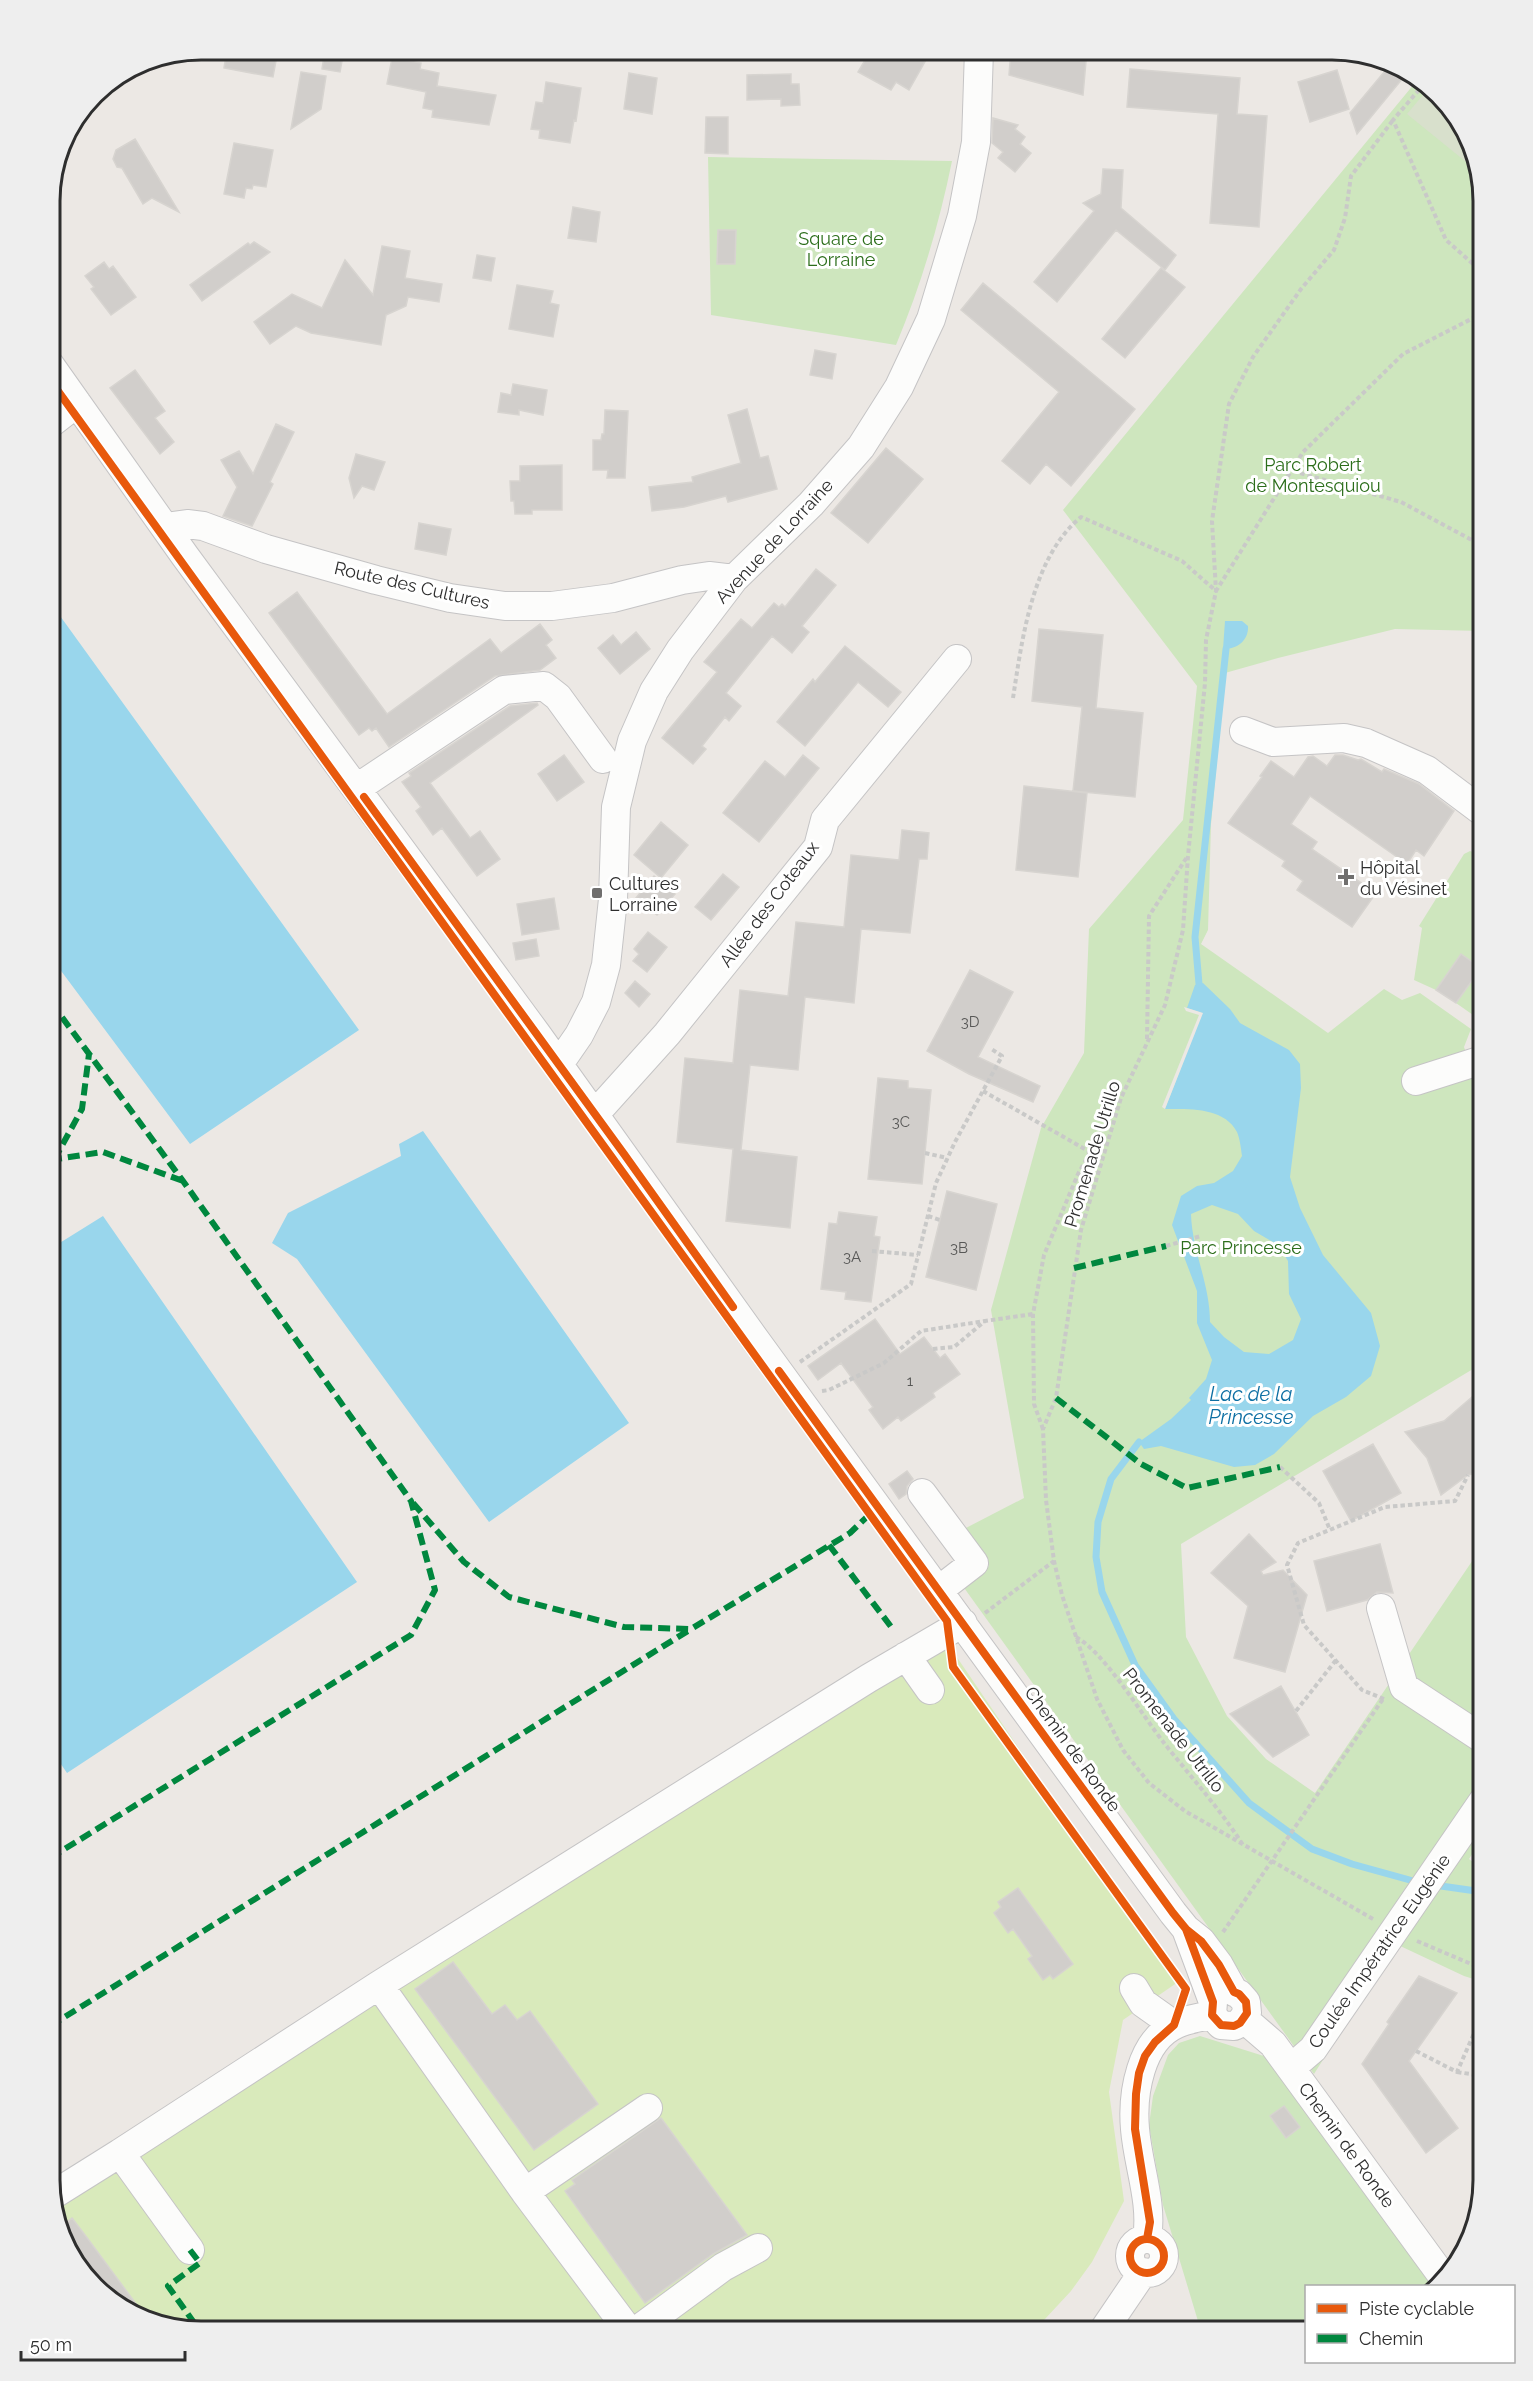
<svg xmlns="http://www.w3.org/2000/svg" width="1533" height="2381" viewBox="0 0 1533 2381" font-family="Raleway,sans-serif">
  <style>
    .green { fill: #cee6be }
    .cemetery { fill: #d8e0cc }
    .pitch { fill: #d9eabb }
    .water { fill: #99d6ec; fill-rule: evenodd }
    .pier { fill: #ece8e4 }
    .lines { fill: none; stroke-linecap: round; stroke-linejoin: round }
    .stream { stroke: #99d6ec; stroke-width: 7 }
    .building { fill: #d1cecb; stroke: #d7d4d0; stroke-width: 1.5 }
    .minor-casing { stroke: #c5c4c5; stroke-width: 30 }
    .path { stroke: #c9c9c8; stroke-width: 4; stroke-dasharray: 4.5 3; stroke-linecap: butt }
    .minor { stroke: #fcfcfb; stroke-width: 28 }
    .quiet { stroke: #00873e; stroke-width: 6; stroke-dasharray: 12 6; stroke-linecap: butt }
    .cycleway-casing { stroke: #fff; stroke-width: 11 }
    .cycleway { stroke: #e8590c; stroke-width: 8 }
    .poi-dot { fill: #706f6e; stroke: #fff; stroke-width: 2 }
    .labels { text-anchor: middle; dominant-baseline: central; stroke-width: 6; stroke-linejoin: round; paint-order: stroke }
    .number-label { font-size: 15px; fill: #585857 }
    .park-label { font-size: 18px; fill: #2c6e1b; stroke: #fff }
    .street-label { font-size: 18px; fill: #2e2e2e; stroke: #fff }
    .poi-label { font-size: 18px; fill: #2e2e2e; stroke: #fff; text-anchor: start }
    .water-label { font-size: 20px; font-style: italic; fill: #0d6fa3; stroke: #fff }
    .rim { fill: none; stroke: #2e2e2e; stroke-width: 3 }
  </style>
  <rect width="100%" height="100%" fill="#ece8e4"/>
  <!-- green -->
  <path class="green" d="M1419 78 1468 134 1483 201V631L1395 629 1278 658 1225 673 1211 824 1208 930 1201 944 1328 1033 1384 989 1402 1000 1420 993 1471 1029 1464 1047 1474 1076 1483 1083V1363L1181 1544 1186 1637 1227 1716 1266 1759 1315 1793 1483 1545V1837L1469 1859 1483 1870V1982L1464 1976 1396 1944 1314 2074 962 1585 989 1566 962 1530 1024 1498 991 1310 1041 1128 1084 1053 1089 929 1183 820 1197 686 1063 510Z
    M708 157 952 161C939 225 921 285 896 345L711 315Z
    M1470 851 1483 856V1022L1456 1003 1480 968 1436 990 1414 980 1422 928 1419 926 1464 854Z
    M1200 2036 1267 2057 1433 2286H1306V2331H1201L1163 2205 1149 2125 1153 2096 1168 2055 1179 2043Z"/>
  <!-- cemetery -->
  <path class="cemetery" d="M1428 89 1468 134 1476 170 1407 114Z"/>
  <!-- pitch -->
  <path class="pitch" d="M935 1625 1178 1982 1123 2020 1109 2092 1124 2201 1092 2262 1071 2291 1045 2319 1029 2331H192L117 2306 65 2247 50 2183Z"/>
  <!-- water -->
  <path class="water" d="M50 602 359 1030 190 1144 50 956Z
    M1225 621H1242L1248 626C1249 640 1237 650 1223 649Z
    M1203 983 1230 1009 1240 1023 1289 1050 1300 1064 1301 1088 1290 1177 1300 1208 1323 1255 1371 1313 1380 1346 1371 1376 1346 1397 1313 1416 1274 1454 1255 1465 1234 1467 1161 1446 1144 1449 1139 1442 1171 1419 1191 1400 1189 1398 1206 1379 1212 1360 1197 1323V1291L1172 1225 1181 1196 1197 1186 1214 1183 1233 1171 1242 1156C1241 1149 1240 1139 1237 1132 1224 1107 1189 1109 1165 1109L1202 1013 1187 1008 1195 985ZM1212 1205 1238 1214 1254 1231 1278 1245 1288 1261 1289 1294 1301 1319 1293 1340 1269 1354 1244 1352 1224 1337 1210 1322C1210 1284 1192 1251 1191 1214Z
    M423 1131 629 1423 489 1522 297 1259 272 1243 288 1213 401 1156 399 1144Z
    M103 1216 357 1582 67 1773 50 1748V1249Z"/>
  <!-- pier -->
  <path class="pier" d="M1184 1007 1203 1013 1165 1109 1162 1107 1199 1015 1186 1011Z"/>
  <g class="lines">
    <!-- stream -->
    <path class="stream" d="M1199 984 1195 937 1226 649
      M1139 1442 1111 1479 1098 1522 1096 1557 1102 1592 1135 1665 1174 1719 1249 1803 1312 1849 1352 1864 1417 1882
      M1434 1885 1483 1892"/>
  </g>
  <!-- building -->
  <path class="building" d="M227 50H278L273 77 224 68Z
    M325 50H344L340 72 322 69Z
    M871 50H911L927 58 909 90 896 82 891 90 858 72Z
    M1011 50H1087L1083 95 1009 75Z
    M392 58 421 63 420 69 439 73 437 86 496 95 489 125 432 117 433 110 423 108 426 92 387 84Z
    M1389 66 1408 72 1357 134 1350 113Z
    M1130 69 1240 78 1237 114 1267 116 1259 227 1210 223 1218 114 1127 107Z
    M1337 70 1349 109 1310 122 1298 82Z
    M301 72 326 76 321 109 291 129Z
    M629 73 657 78 652 114 624 109Z
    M791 74V84H799L800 105 781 106V99L747 100V75Z
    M546 82 581 88 576 121 574 120 570 143 539 138 540 130 531 129 536 102 543 103Z
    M706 117H728V154L705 153Z
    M993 118 1018 125 1015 129 1025 137 1020 144 1031 153 1015 172 998 158 1003 152 992 143Z
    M135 139 179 212 152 198 143 204 122 168 117 167 113 159 116 150Z
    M234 143 273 150 266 187 253 185 252 189 246 188 244 198 224 194Z
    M1103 169 1123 170 1121 208 1176 255 1165 270 1116 230 1057 302 1034 282 1094 211 1083 203 1101 194Z
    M573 207 600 212 596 242 568 238Z
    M718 230H736L735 264H717Z
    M254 242 270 252 202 301 190 285 248 243 250 245Z
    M382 246 410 251 405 278 442 284 439 302 408 297 406 306 386 315 381 345 311 333 296 326 270 344 254 322 292 294 322 308 345 260 373 295Z
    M477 255 495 258 491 281 473 278Z
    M104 262 109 269 113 266 136 297 111 315 91 289 94 287 85 276Z
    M1161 268 1185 287 1125 358 1102 339Z
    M983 283 1135 409 1071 486 1046 464 1030 484 1002 461 1059 392 961 310Z
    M517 285 553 291 550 303 559 305 553 337 509 329Z
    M815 350 836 354 832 379 810 375Z
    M135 370 165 411 155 418 174 442 160 454 110 388Z
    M513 384 547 390 543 415 519 410V415L498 412 501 393 511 395Z
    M747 409 760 458 768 456 777 489 728 502 726 496 684 507 652 511 649 487 693 482 692 477 741 463 728 415Z
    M605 410 628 411 625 478H607L608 470H593V440H601L602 434H604Z
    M276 424 294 432 270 482 273 484 252 526 223 516 237 487 221 460 239 451 253 474Z
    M886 448 923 479 868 543 831 513Z
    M356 454 385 462 374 490 362 486 354 498 349 478Z
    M562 465V510H532V514H515L514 501H511L510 481H520V466Z
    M419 523 451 529 446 555 415 549Z
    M816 569 836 585 802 626 809 632 792 653 772 636 726 693 741 706 729 721 725 717 702 746 706 749 693 764 662 738 717 672 704 662 741 619 752 628 774 603 779 607 782 604 785 607Z
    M297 592 387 714 490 639 501 653 540 624 552 640 546 645 556 658 540 670 495 676 389 747 376 728 372 731 369 728 359 735 269 613Z
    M1039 629 1103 635 1096 708 1143 713 1135 797 1073 791 1082 707 1032 701Z
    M636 632 650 649 620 674 598 648 613 635 621 645Z
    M845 646 901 692 888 707 858 682 805 746 777 722 813 679 815 682Z
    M537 703 538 705 430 783 470 838 480 831 500 859 477 876 442 828 433 835 416 811 421 807 402 782 411 776 409 773 510 706Z
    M564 755 584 782 557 801 538 774Z
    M803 755 819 768 759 842 723 813 765 761 785 777Z
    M1335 755H1343L1358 760 1361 759 1382 772 1384 769 1419 784 1454 811 1424 856 1416 850 1407 864 1310 796 1291 824 1317 842 1312 849 1376 893 1352 927 1297 890 1303 881 1282 866 1285 861 1228 823 1262 777 1260 776 1271 761 1294 777 1308 757 1313 756 1327 766Z
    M1024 786 1087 793 1078 877 1016 870Z
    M661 822 688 845 661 878 634 855Z
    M902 830 929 833 927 859H919L910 933 861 929 854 1003 805 997 798 1070 750 1065 741 1150 797 1157 790 1228 726 1221 733 1149 677 1142 685 1058 733 1063 740 990 788 996 796 922 844 927 851 855 899 860Z
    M723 874 739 887 711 920 695 907Z
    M654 876 675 894 657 915 636 898Z
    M554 898 559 929 522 935 517 904Z
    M648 932 667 947 647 972 633 961 639 954 634 949Z
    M536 939 539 956 516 960 513 943Z
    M1461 954 1481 968 1456 1003 1436 990Z
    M970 970 1013 992 978 1057 1040 1086 1033 1102 969 1074 927 1051Z
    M635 981 650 994 639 1007 625 993Z
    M878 1078 908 1081V1088L931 1090 922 1184 868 1179Z
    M947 1191 997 1204 976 1290 926 1277Z
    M839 1212 877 1217 874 1236 880 1237 871 1302 845 1299 846 1292 821 1289 829 1223 837 1224Z
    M875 1319 900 1354 924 1337 940 1358 945 1354 960 1374 933 1393 935 1397 901 1421 898 1417 883 1429 869 1410 873 1407 841 1363 818 1380 808 1366Z
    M1472 1397 1484 1431V1471L1468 1475 1441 1495 1427 1458 1405 1432 1444 1421Z
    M1373 1444 1401 1493 1351 1521 1323 1471Z
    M907 1471 913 1479 907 1486 906 1494 899 1499 889 1484Z
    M1249 1534 1276 1562 1261 1571 1263 1575 1283 1570 1307 1595 1285 1672 1234 1658 1248 1606 1211 1573Z
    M1380 1544 1393 1593 1377 1592 1367 1600 1327 1611 1314 1561Z
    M1281 1686 1309 1735 1273 1757 1230 1714Z
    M1018 1888 1073 1964 1053 1979 1050 1975 1043 1980 1028 1959 1032 1956 1013 1929 1008 1933 994 1913 1001 1907 998 1902Z
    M453 1962 492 2014 505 2005 517 2020 530 2011 598 2104 534 2150 415 1989Z
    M1419 1976 1457 1993 1409 2061 1458 2128 1426 2153 1362 2064 1389 2024 1387 2022Z
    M1284 2106 1300 2127 1286 2138 1270 2116Z
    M661 2118 747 2235 713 2254 645 2303 565 2191 575 2184 572 2180Z
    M72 2218 88 2239 145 2316 117 2306 65 2247 61 2227Z"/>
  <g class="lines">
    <!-- minor casing -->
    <g class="minor-casing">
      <path id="minor" d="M50 365 185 556 536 1033 757 1342 1173 1913 1186 1929 1201 1941 1219 1965 1234 1992 1239 1994 1246 2002 1247 2013 1240 2023 1234 2026 1221 2025 1212 2015 1213 2002 1186 1929
        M50 424 77 403
        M165 527 187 524 203 526 266 549 376 580 450 598 505 606H552L613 598 682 580 709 576 734 579
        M1244 731 1273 742 1344 738 1366 743 1427 770 1483 812
        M357 788 504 690 544 686 558 697 603 759
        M559 1064 579 1035 596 1002 606 965 613 899 616 807 632 741 654 691 680 650 734 579 811 504 861 447 899 387 931 319 962 216 976 142 979 50
        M1416 1081 1482 1060
        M595 1114 667 1034 818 847 825 820 957 659
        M922 1493 974 1563 939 1590
        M1381 1608 1404 1687 1483 1739
        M906 1656 930 1690
        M379 1985 525 2192 629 2331
        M1134 1988 1143 2003 1174 2025
        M1244 2019 1273 2044 1443 2277
        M1291 2068 1313 2049 1483 1801
        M525 2192 648 2108
        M53 2195 120 2153
        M1147 2239C1153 2202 1138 2166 1135 2129 1132 2094 1140 2040 1177 2024 1188 2019 1200 2017 1212 2015
        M1130 2256a17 17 0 1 1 34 0a17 17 0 1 1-34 0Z
        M190 2250 120 2153 379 1985 869 1678 963 1623
        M636 2331 723 2267 758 2248
        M1103 2331 1143 2272"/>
    </g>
    <!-- path -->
    <path class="path" d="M1424 84 1393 120 1446 240 1483 273
      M1293 471 1401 502 1483 546
      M1013 698C1022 640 1032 557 1081 517L1182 561 1216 591 1303 452 1403 354 1483 313
      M1147 1039 1149 916 1187 857
      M983 1091 1090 1152
      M925 1153 947 1158
      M928 1216 940 1220
      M1166 1246 1201 1236
      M872 1251 918 1255
      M933 1349 954 1347 985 1321 1033 1314
      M800 1362 911 1284 936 1183 955 1142 1002 1056 990 1048
      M822 1391 829 1390 884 1363 921 1331 985 1321
      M1043 1429 1034 1404 1033 1314 1044 1255 1078 1174 1116 1106
      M1280 1467 1319 1503 1330 1530
      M985 1613 1054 1561
      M1076 1637C1105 1653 1142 1715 1164 1743 1191 1777 1220 1809 1243 1845
      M1384 1699 1362 1690 1304 1625 1287 1565 1298 1543 1385 1507 1455 1501 1468 1475
      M1296 1711 1336 1660
      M1373 1919 1185 1811 1149 1783 1123 1750 1097 1699 1062 1595 1054 1561 1046 1500 1043 1429 1056 1398 1081 1230 1121 1098 1165 1005 1183 930 1188 856 1205 683 1206 640 1216 591 1212 521 1229 404 1253 357 1301 289 1334 250 1345 218 1351 176 1393 120
      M1223 1932 1383 1699
      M1417 1941 1483 1969
      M1416 2051 1457 2072 1483 2013
      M1457 2072 1483 2076"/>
    <!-- minor -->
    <use href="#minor" class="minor"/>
    <!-- quiet -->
    <path class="quiet" d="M50 1160 103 1152 183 1181
      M54 1160 82 1109 89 1054
      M1074 1268 1166 1246
      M1056 1398 1141 1464 1187 1488 1280 1467
      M413 1503 464 1562 509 1597 624 1627 691 1629 850 1533 872 1512
      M829 1545 892 1628
      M50 1858 411 1635 435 1590 411 1501 183 1181 50 1001
      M50 2026 691 1629
      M190 2250 200 2263 168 2286 200 2331"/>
    <!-- cycleway casing -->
    <g class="cycleway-casing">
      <path id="cycleway" d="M50 380 947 1621 953 1667 1186 1989 1174 2025 1155 2042 1145 2056 1139 2073 1136 2094 1135 2129 1150 2222 1147 2239
        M364 797 624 1154 733 1307
        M779 1371 1173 1913 1186 1929 1201 1941 1219 1965 1234 1992 1239 1994 1246 2002 1247 2013 1240 2023 1234 2026 1221 2025 1212 2015 1213 2002 1186 1929
        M1130 2256a17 17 0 1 1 34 0a17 17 0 1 1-34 0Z"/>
    </g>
    <!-- cycleway -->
    <use href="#cycleway" class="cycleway"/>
  </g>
  <!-- markers -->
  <g class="poi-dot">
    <path d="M1343 868h6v6h6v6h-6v6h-6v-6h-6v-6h6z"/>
    <rect x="591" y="887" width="12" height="12" rx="3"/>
  </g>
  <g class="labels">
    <!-- number labels -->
    <g class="number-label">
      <text x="970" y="1022">3D</text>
      <text x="901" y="1122">3C</text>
      <text x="959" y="1248">3B</text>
      <text x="852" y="1257">3A</text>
      <text x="910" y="1381">1</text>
    </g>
    <!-- park labels -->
    <g class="park-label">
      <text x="841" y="238">Square de<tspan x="841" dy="21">Lorraine</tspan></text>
      <text x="1313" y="464">Parc Robert<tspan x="1313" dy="21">de Montesquiou</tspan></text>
      <text x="1241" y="1247">Parc Princesse</text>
    </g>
    <!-- street labels -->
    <g class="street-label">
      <text transform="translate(774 541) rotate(-47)">Avenue de Lorraine</text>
      <text transform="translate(412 585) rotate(13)">Route des Cultures</text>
      <text transform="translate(769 904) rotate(-53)">Allée des Coteaux</text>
      <text transform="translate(1092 1154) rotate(-73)">Promenade Utrillo</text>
      <text transform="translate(1174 1730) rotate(52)">Promenade Utrillo</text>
      <text transform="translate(1073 1749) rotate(54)">Chemin de Ronde</text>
      <text transform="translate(1379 1951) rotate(-55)">Coulée Impératrice Eugénie</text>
      <text transform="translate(1347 2145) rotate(54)">Chemin de Ronde</text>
    </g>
    <!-- poi labels -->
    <g class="poi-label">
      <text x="1360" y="867">Hôpital<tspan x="1360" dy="21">du Vésinet</tspan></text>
      <text x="609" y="883">Cultures<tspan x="609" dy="21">Lorraine</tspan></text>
    </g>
    <!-- water labels -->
    <g class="water-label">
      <text x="1251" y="1394">Lac de la<tspan x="1251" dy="23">Princesse</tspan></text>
    </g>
  </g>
  <!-- crop -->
  <path d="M0 0H1533V2381H0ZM201 60H1332A141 141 0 0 1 1473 201V2180A141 141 0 0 1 1332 2321H201A141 141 0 0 1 60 2180V201A141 141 0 0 1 201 60Z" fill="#eee" fill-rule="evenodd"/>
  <path class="rim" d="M201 60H1332A141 141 0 0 1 1473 201V2180A141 141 0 0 1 1332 2321H201A141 141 0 0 1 60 2180V201A141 141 0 0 1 201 60Z"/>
  <!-- legend -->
  <rect x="1305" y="2285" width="210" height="78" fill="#ffffff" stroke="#ababab" stroke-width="1.5"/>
  <rect x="1317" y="2304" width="30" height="9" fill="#e8590c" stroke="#ababab" stroke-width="1.5"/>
  <text x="1359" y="2315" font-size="18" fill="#2e2e2e">Piste cyclable</text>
  <rect x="1317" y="2334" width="30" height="9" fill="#00873e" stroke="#ababab" stroke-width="1.5"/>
  <text x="1359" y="2345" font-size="18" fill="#2e2e2e">Chemin</text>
  <!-- scale -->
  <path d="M21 2351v9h164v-9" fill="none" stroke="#2e2e2e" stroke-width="3"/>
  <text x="30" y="2351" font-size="18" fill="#2e2e2e" stroke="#ffffff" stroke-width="4.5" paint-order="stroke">50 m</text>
</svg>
